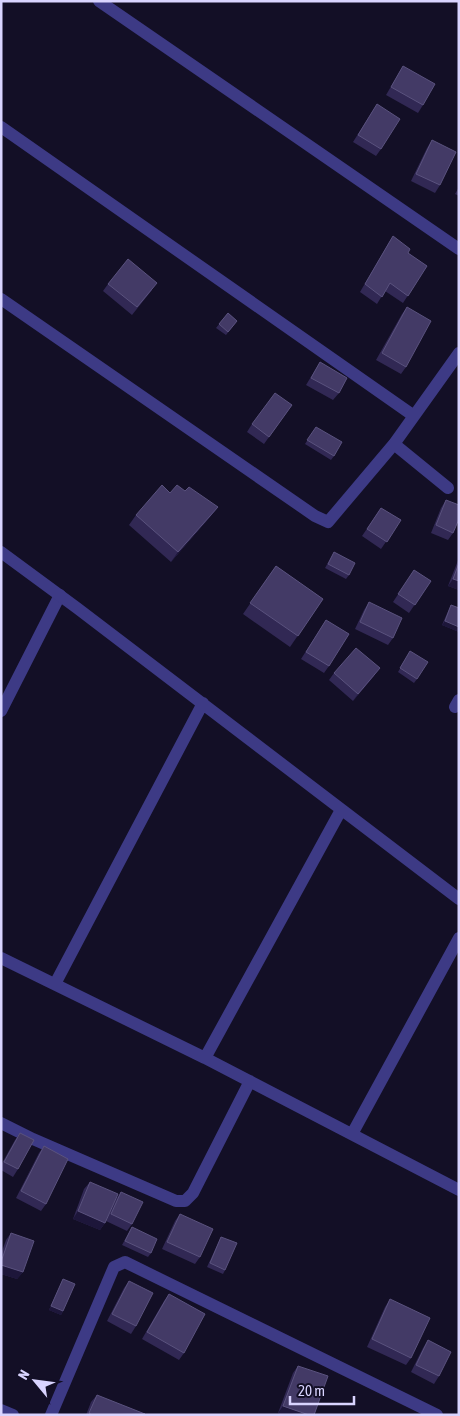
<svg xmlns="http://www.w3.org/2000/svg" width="460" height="1416" viewBox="0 0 460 1416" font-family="'Asap Condensed',sans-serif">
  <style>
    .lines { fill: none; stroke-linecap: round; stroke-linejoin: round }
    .lane { stroke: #3d3a85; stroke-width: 12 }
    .street { stroke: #3d3a85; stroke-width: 12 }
    .wall { fill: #312854 }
    .shaded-wall { fill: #1d163a }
    .building { fill: #433a66; stroke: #5a527e }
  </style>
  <rect width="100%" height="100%" fill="#130f26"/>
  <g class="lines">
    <!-- lane -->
    <path class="lane" d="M1 711 60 595"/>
    <!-- street -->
    <path class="street" d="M99 1 459 249
      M1 127 414 416
      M1 299 315 516 328 522 394 444 459 353
      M394 444 448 488
      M1 552 77 608 459 899
      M455 707 459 700
      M1 958 205 1058 459 1190
      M55 984 203 703
      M205 1058 341 810
      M1 1123 33 1139 176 1201H185L193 1193 250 1081
      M352 1134 459 938
      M1 1410 13 1415
      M51 1415 114 1267 125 1262 437 1415"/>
  </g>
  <!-- wall -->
  <path class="wall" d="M403 66 423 105 418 113 386 95Z
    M377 104 381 149 376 156 353 142Z
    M432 140 440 185 435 193 411 181 427 148Z
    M459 187V196L455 194Z
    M393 236 408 253 427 266 403 303 385 291 377 304 360 292 388 244Z
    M108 284 152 290 132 315 103 291Z
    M407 307 406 367 401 374 376 360 402 314Z
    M228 313 237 321 226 335 216 328Z
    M320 362 339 393 333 400 306 385Z
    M292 405 264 444 247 432 252 424Z
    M316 427 334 456 331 460 305 444Z
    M185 491 218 507 210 517 171 562 129 525 136 515 170 493Z
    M446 500 453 533 448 540 431 533 441 508Z
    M381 508 401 520 381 549 362 536Z
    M334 552 349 575 346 579 325 568Z
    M459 558V590L448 586Z
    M276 566 323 599 290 647 243 614Z
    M414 570 431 581 409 613 393 602Z
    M369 602 393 638 388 645 355 629 364 610Z
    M451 605 459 608V632L442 625 449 609Z
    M326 620 329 666 324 673 301 659Z
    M408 655 417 679 414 683 398 672Z
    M334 673 374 676 353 701 329 680Z
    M20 1133 18 1169 13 1177 1 1170V1165L15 1140Z
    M44 1146 46 1204 41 1211 16 1198 39 1153Z
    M90 1182 105 1223 100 1230 73 1219 84 1189Z
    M121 1192 132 1224 127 1231 106 1221 116 1199Z
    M180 1214 200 1257 195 1264 162 1249 175 1221Z
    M132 1227 151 1253 148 1257 122 1245Z
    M11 1233 23 1272 17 1279 1 1274V1254L6 1240Z
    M221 1237 225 1270 223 1274 207 1267 219 1241Z
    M63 1279V1311L61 1315 49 1310 61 1283Z
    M129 1281 136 1326 131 1334 107 1321 124 1288Z
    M169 1294 184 1353 179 1360 142 1339 164 1301Z
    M390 1299 411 1358 406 1365 367 1347 385 1307Z
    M428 1340 439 1376 434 1384 411 1372 423 1348Z
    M298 1366 314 1415H284L278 1413 293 1373Z
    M97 1395 145 1415H86L91 1402Z"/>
  <!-- shaded-wall -->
  <path class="shaded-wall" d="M218 507 210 517 171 562 178 552Z
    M453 579 459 581V590L448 586Z
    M445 621 459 627V632L442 625Z
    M380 668 374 676 353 701 358 694Z
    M78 1211 105 1223 100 1230 73 1219Z
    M1 1265 23 1272 17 1279 1 1274Z
    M51 1306 63 1311 61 1315 49 1310Z
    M283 1406 309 1415H284L278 1413Z"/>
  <!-- building -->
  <path class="building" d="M403 66 435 84 423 105 391 87Z
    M377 104 400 119 381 149 358 135Z
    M432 140 456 152 440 185 416 174Z
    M393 236 410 249 408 253 427 266 408 296 390 283 382 297 365 284Z
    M128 259 157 283 137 307 108 284Z
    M407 307 431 321 406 367 382 353Z
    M228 313 237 321 228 332 219 324Z
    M320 362 347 378 339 393 311 378Z
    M275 393 292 405 269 437 252 424Z
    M316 427 342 442 334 456 307 440Z
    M162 485 170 493 177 485 185 491 189 487 218 507 178 552 136 515Z
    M446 500 459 505V519L453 533 436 525Z
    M381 508 401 520 387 542 367 529Z
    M334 552 355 563 349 575 328 564Z
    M459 563V581L453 579Z
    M276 566 323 599 298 636 250 603Z
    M414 570 431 581 415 605 398 594Z
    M369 602 402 618 393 638 360 622Z
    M451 605 459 608V627L445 621Z
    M326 620 349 634 329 666 306 652Z
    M356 648 380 668 358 694 334 673Z
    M410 651 428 662 417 679 400 668Z
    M20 1133 34 1140 18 1169 4 1162Z
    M44 1146 68 1159 46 1204 21 1191Z
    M90 1182 118 1194 105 1223 78 1211Z
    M121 1192 143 1202 132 1224 111 1214Z
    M180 1214 213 1229 200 1257 167 1242Z
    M132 1227 157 1239 151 1253 125 1241Z
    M11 1233 34 1241 23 1272 1 1265V1262Z
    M221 1237 237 1243 225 1270 210 1263Z
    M63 1279 75 1284 63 1311 51 1306Z
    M129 1281 153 1293 136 1326 112 1314Z
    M169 1294 205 1314 184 1353 147 1332Z
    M390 1299 430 1318 411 1358 372 1339Z
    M428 1340 451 1352 439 1376 416 1365Z
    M298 1366 328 1376 314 1415H309L283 1406Z
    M97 1395 145 1414 92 1415 89 1413Z"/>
  <!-- border -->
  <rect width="460" height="1416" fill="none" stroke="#d9d4ff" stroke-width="5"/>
  <!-- north arrow -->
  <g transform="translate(35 1381) rotate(299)" stroke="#130f26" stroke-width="4" paint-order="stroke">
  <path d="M0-4L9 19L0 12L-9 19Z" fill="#d9d4ff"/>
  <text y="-8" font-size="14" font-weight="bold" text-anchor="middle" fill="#d9d4ff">N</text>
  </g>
  <!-- scale -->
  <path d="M290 1396v8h64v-8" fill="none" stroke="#d9d4ff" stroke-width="2.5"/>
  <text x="298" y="1396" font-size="15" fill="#d9d4ff" stroke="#130f26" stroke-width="4" paint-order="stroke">20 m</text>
</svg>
